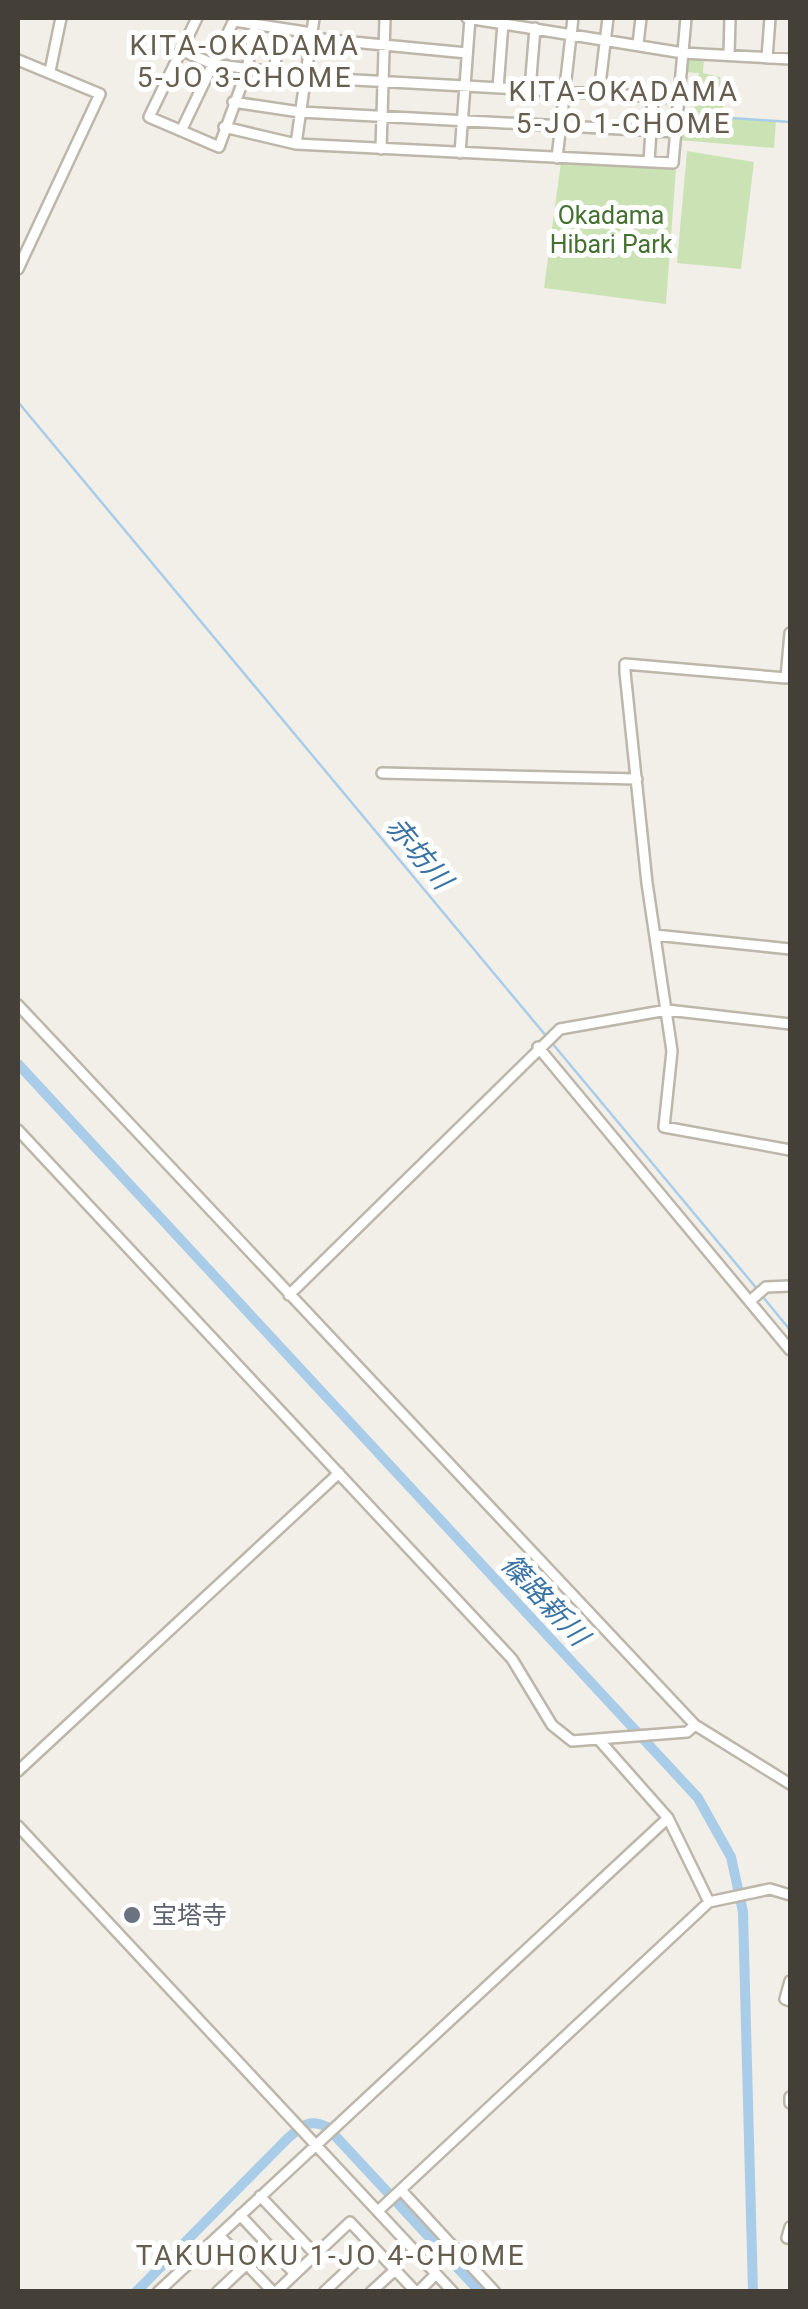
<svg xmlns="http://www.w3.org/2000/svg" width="808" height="2309" viewBox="0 0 808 2309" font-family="Roboto,'Noto Sans JP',sans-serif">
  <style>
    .green { fill: #cbe3b4 }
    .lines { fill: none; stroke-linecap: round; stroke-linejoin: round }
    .stream { stroke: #a9cce9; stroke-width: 2.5 }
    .river { stroke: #a9cce9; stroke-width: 10 }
    .minor-casing { stroke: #bdb7ab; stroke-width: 14 }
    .minor { stroke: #fff; stroke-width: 9 }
    .worship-dot { fill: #6b7280; stroke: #fff; stroke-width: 4 }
    .labels { text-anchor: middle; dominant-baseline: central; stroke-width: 10; stroke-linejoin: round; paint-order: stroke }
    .park-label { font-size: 25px; fill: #457130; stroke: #fff }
    .worship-label { font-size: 25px; fill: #5b616d; stroke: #fff; text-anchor: start }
    .neighbourhood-label { font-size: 28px; letter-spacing: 2.5px; fill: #665e4f; stroke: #fff }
    .water-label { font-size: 28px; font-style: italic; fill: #3a74a6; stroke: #fff }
  </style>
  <rect width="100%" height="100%" fill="#f2efe8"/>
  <!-- green -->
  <path class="green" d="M686 55 704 56 703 73 720 77 724 116 694 113 699 73 684 72Z
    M681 114 776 122 774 148 679 140Z
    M687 151 754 162 741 269 677 263Z
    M561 162 676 169 666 304 544 288Z"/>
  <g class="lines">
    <!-- stream -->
    <path class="stream" d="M688 115 790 122
      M18 402 547 1037
      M552 1043 758 1290
      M763 1297 790 1330"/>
    <!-- river -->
    <path class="river" d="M18 1064 698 1798 731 1857 743 1912 753 2292
      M136 2292 288 2138C302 2126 309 2118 327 2127L480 2292"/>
    <!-- minor casing -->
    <g class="minor-casing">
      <path id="minor" d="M197 18 149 117 219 147 247 70 255 24
        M467 18 683 53 790 59
        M234 21 312 33
        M311 38 467 53
        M638 44 641 18
        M183 51 213 64 319 78 679 98
        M729 55 730 18
        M767 58 770 18
        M18 60 100 94 18 269
        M50 71 61 18
        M274 73 280 28
        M498 88 503 23
        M530 89 535 28
        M599 93 608 18
        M233 102 300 112 676 132
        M224 127 296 144 673 163 686 18
        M181 131 235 18
        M296 144 314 18
        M381 149 385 18
        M460 153 470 18
        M557 158 573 18
        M649 162 653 97
        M790 633 786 678 625 664V672L647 883 672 1051 664 1127 790 1150
        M382 773 637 779
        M655 935 790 949
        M18 1005 695 1725 790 1784
        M538 1047 790 1350
        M18 1130 512 1659 552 1725 572 1741 687 1732 695 1725
        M289 1295 560 1029 667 1010 790 1024
        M750 1301 766 1287 790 1286
        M600 1741 668 1818 709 1902
        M18 1771 339 1473
        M18 1826 453 2292
        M790 1981 785 1999 790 2001
        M790 2097V2103
        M401 2190 495 2292
        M260 2196 316 2255
        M378 2211 709 1902 770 1889 790 1895
        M240 2215 295 2274
        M219 2235 273 2292
        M787 2238 790 2227
        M158 2292 668 1818
        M217 2292 247 2264
        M276 2292 350 2222 416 2292
        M324 2292 373 2246
        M371 2292 395 2270
        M418 2292 436 2274"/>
    </g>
    <!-- minor -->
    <use href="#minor" class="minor"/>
  </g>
  <!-- markers -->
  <circle class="worship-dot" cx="132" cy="1915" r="10"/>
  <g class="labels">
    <!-- park labels -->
    <g class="park-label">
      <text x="611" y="215">Okadama<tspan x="611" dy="29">Hibari Park</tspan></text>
    </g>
    <!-- worship labels -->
    <g class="worship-label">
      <text x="152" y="1915">宝塔寺</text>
    </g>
    <!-- neighbourhood labels -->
    <g class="neighbourhood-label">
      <text x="245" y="45">KITA-OKADAMA<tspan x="245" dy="32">5-JO 3-CHOME</tspan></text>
      <text x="624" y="91">KITA-OKADAMA<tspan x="624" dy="32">5-JO 1-CHOME</tspan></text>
      <text x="331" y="2255">TAKUHOKU 1-JO 4-CHOME</text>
    </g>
    <!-- water labels -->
    <g class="water-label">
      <text transform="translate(419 853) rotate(50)">赤坊川</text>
      <text transform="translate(545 1600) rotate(47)">篠路新川</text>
    </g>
  </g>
  <!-- border -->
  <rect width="808" height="2309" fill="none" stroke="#454037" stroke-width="40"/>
</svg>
